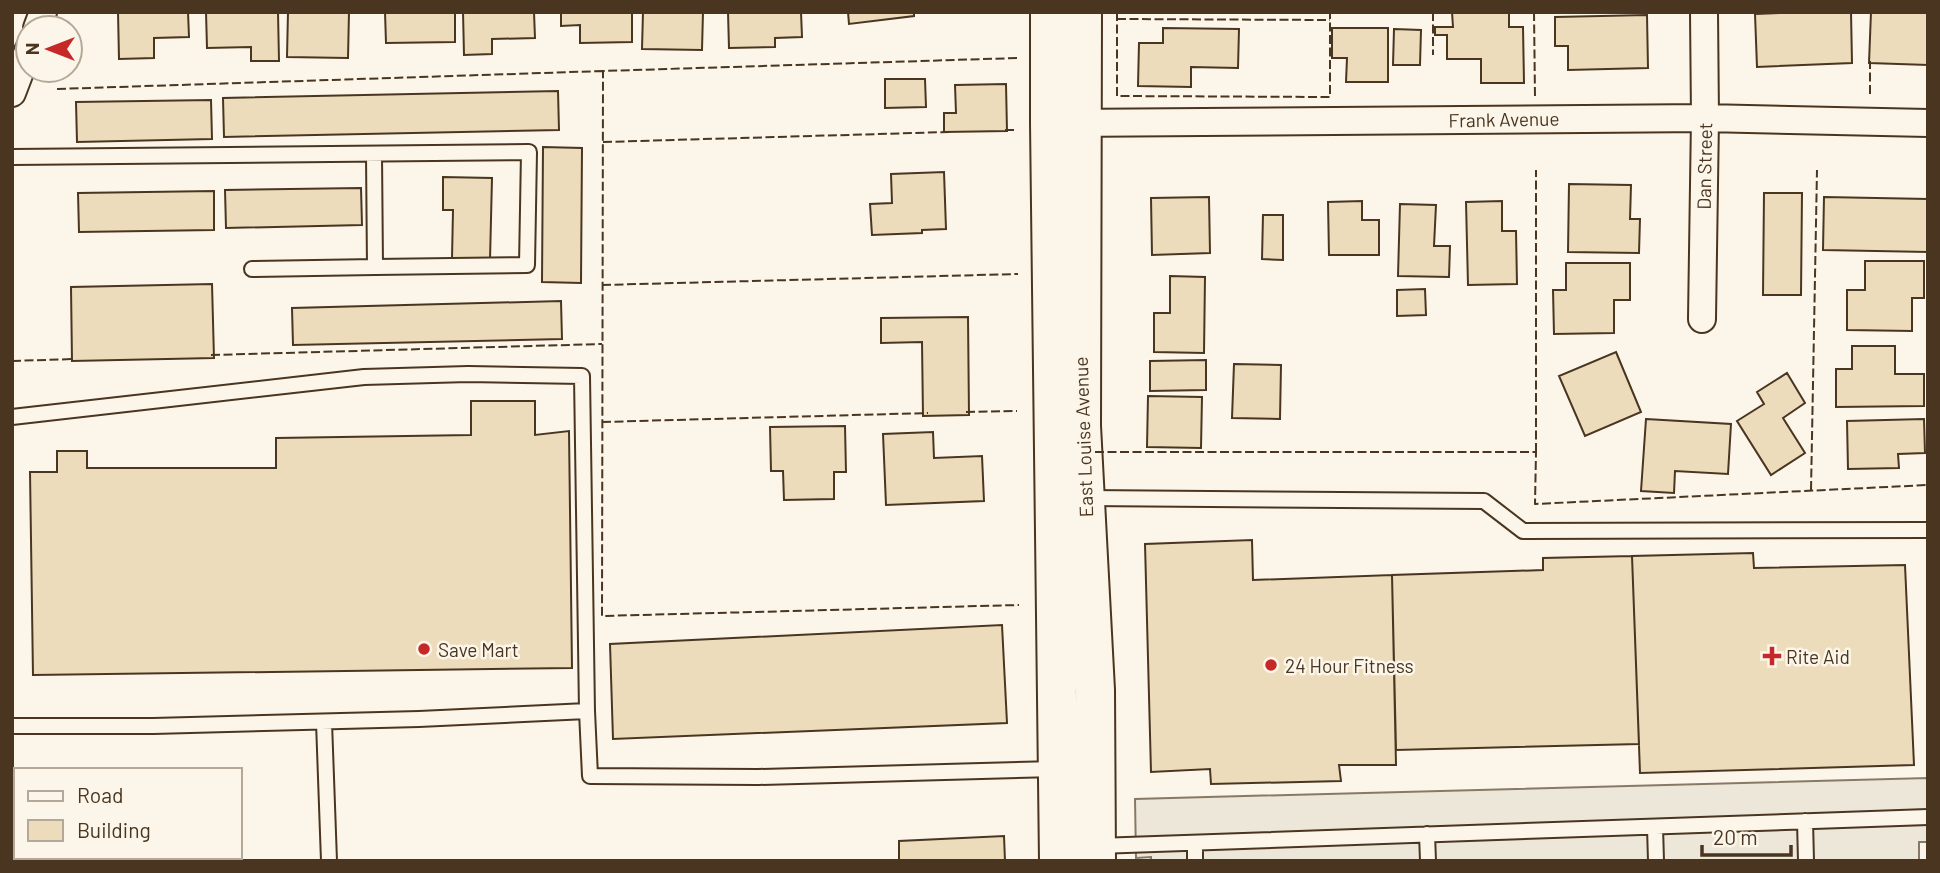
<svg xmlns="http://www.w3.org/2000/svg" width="1940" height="873" viewBox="0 0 1940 873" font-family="Barlow,sans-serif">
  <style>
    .parking { fill: #ede7d9; stroke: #887966; stroke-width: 2 }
    .building { fill: #ecdcbc; stroke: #4a3520; stroke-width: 2 }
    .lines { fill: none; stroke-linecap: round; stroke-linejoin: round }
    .lane-casing { stroke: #4a3520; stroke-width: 18 }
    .street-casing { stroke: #4a3520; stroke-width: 30 }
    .secondary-casing { stroke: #4a3520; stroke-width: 42 }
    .lane { stroke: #fbf6e9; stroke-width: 14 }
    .street { stroke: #fbf6e9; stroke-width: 26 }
    .secondary { stroke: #fbf6e9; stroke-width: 38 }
    .fence { stroke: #4a3520; stroke-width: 2; stroke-dasharray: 9 3.5; stroke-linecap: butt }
    .poi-dot { fill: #c62828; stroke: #fbf6e9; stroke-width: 2.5 }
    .labels { text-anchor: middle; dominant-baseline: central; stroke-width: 5; stroke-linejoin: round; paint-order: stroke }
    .street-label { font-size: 19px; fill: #4a3520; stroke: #fbf6e9 }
    .poi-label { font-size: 19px; fill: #4a3520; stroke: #fbf6e9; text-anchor: start }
  </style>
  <rect width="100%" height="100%" fill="#fbf6e9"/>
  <!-- parking -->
  <path class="parking" d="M1928 778V842H1919V861H1151V857L1136 858 1135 799Z"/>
  <!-- building -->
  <path class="building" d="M118 12H188L189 37 154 38V58L119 59Z
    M206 12H278L279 61H251V47L207 48Z
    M288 12H349L348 58 287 57Z
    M385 12H455V42L386 43Z
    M463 12H534L535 38 492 39V54L464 55Z
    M561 12H632V42L580 43V25L561 26Z
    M643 12H703L702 50 642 49Z
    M728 12H801L802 37 775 38V47L729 48Z
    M848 12H914V16L849 24Z
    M1452 12H1509V27H1523L1524 83H1481V59H1447V35H1435V27H1453Z
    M1801 12H1851L1852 63 1757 67 1755 14Z
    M1871 12H1928V65L1869 63Z
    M1647 15 1648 68 1568 70V46H1555V17Z
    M1163 28 1239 29 1238 68 1191 67V87L1138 86 1139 43H1163Z
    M1332 28H1388V82H1346L1347 58H1332Z
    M1394 29 1421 30 1420 65H1393Z
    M885 79H925L926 107 885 108Z
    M1006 84 1007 131 944 132V113H956L955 85Z
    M558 91 559 130 224 137 223 98Z
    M211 100 212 139 77 142 76 102Z
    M543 147 582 148 581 283 542 282Z
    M944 172 946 229 922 230V233L872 235 870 204 892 203 891 174Z
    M443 177 492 178 490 260 452 259 453 210H443Z
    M1569 184 1631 185 1630 219H1640L1639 253 1568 252Z
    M361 188 362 225 226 228 225 190Z
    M214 191V230L79 232 78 193Z
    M1764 193H1802L1801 295H1763Z
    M1209 197 1210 253 1152 255 1151 198Z
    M1824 197 1928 199V252L1823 250Z
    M1362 201V220H1379V255H1329L1328 202Z
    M1502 201V231H1516L1517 284 1468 285 1466 202Z
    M1400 204 1436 205 1434 246H1450L1449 277 1398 276Z
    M1263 215H1283V260L1262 259Z
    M1865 261H1924V298H1912V331L1847 330V290H1865Z
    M1566 263H1630V300H1614V333L1554 334 1553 290H1566Z
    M1170 276 1205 277 1204 353 1154 352V313H1170Z
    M212 284 214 358 72 361 71 287Z
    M1425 289 1426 315 1397 316V290Z
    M561 301 562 339 293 345 292 308Z
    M968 317 969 415 923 416 922 342 881 343V318Z
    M1852 346H1895V374H1924V406L1836 407V369H1852Z
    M1616 352 1641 412 1585 436 1559 376Z
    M1206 360V390L1150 391V361Z
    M1234 364 1281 365 1280 419 1232 418Z
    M1787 373 1805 403 1783 418 1805 453 1771 475 1737 421 1764 404 1757 392Z
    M1148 396 1202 397 1201 448 1147 447Z
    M471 401H535V435L569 431 572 668 33 675 30 472H57V451H87V468H276V438L471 435Z
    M1646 419 1731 424 1728 474 1675 471 1674 493 1641 491Z
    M1924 419 1925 453 1898 454 1899 468 1848 469 1847 421Z
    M845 426 846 472H834V499L784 500 783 471H771L770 427Z
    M933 432 934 458 982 456 984 501 886 505 883 434Z
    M1252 540 1253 580 1392 575 1396 765H1339L1341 781 1211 784 1210 769 1151 772 1145 544Z
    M1753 553 1754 568 1905 565 1914 765 1640 773 1632 556Z
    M1632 556 1639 744 1396 750 1392 575 1543 570V558Z
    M1002 625 1007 723 613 739 610 644Z
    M1004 836 1005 861H899V841Z"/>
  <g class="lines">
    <!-- lane casing -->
    <g class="lane-casing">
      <path id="lane" d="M12 157 529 152 527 265 375 267 374 154
        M252 269 375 267
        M12 417 364 377 468 374 582 376 587 711
        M1086 498 1484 501 1523 531 1928 530
        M324 722 329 861
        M12 726H153L419 719 587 711 590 776 758 777 1056 769
        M1805 821 1806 861
        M1655 827 1656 861
        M1427 834 1428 861
        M1195 843V861
        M1097 846 1928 817"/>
    </g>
    <!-- street casing -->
    <g class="street-casing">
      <path id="street" d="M37 28 43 12
        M12 93 28 51
        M1065 123 1705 118 1928 123
        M1702 319 1705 118 1704 12"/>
    </g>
    <!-- secondary casing -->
    <g class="secondary-casing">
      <path id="secondary" d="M1050 12V123L1059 861
        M1082 12 1081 426 1095 690 1096 861"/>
    </g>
    <!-- lane -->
    <use href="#lane" class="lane"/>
    <!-- street -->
    <use href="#street" class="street"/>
    <!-- secondary -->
    <use href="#secondary" class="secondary"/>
    <!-- fence -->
    <path class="fence" d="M1117 12V96L1330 97V12
      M1433 12V55
      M1534 12 1535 97
      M1117 19 1330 20
      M1017 58 603 71 602 616 1019 605
      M57 89 603 71
      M1870 94V61
      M1005 130H1017
      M603 142 949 132
      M602 285 1018 274
      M211 355 602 344
      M12 361 74 359
      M966 412 1017 411
      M602 422 928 413
      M1095 452H1536L1535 504 1928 485
      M1536 452V170
      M1811 490 1817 170"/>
  </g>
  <!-- markers -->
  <g class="poi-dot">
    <circle cx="424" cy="649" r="7"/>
    <path d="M1768.5 645.5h7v7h7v7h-7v7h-7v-7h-7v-7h7z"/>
    <circle cx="1271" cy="665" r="7"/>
  </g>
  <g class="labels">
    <!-- street labels -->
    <g class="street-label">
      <text transform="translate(1504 119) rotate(-1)">Frank Avenue</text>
      <text transform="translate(1704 166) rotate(-89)">Dan Street</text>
      <text transform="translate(1083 437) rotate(-92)">East Louise Avenue</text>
    </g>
    <!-- poi labels -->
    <g class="poi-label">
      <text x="438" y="649">Save Mart</text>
      <text x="1786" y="656">Rite Aid</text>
      <text x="1285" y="665">24 Hour Fitness</text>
    </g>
  </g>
  <!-- border -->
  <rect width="1940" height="873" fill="none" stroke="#4a3520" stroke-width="28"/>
  <!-- legend -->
  <rect x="14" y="768" width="228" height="91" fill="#fbf6e9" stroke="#b4a999" stroke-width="2"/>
  <rect x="28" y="791" width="35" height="10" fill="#fbf6e9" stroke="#b4a999" stroke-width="2"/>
  <text x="77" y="803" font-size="21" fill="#4a3520">Road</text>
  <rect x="28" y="820" width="35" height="21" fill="#ecdcbc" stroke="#b4a999" stroke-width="2"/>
  <text x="77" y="838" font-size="21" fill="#4a3520">Building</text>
  <!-- north arrow -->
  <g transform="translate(49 49) rotate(270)"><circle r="33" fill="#fbf6e9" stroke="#b4a999" stroke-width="2"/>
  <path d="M0-5L12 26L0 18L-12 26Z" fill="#c62828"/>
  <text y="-10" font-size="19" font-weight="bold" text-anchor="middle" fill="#4a3520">N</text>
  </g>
  <!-- scale -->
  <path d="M1702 845v10h89v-10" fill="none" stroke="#4a3520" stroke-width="3.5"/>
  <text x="1713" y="845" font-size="21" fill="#4a3520" stroke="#fbf6e9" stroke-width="5" paint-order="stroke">20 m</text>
</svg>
